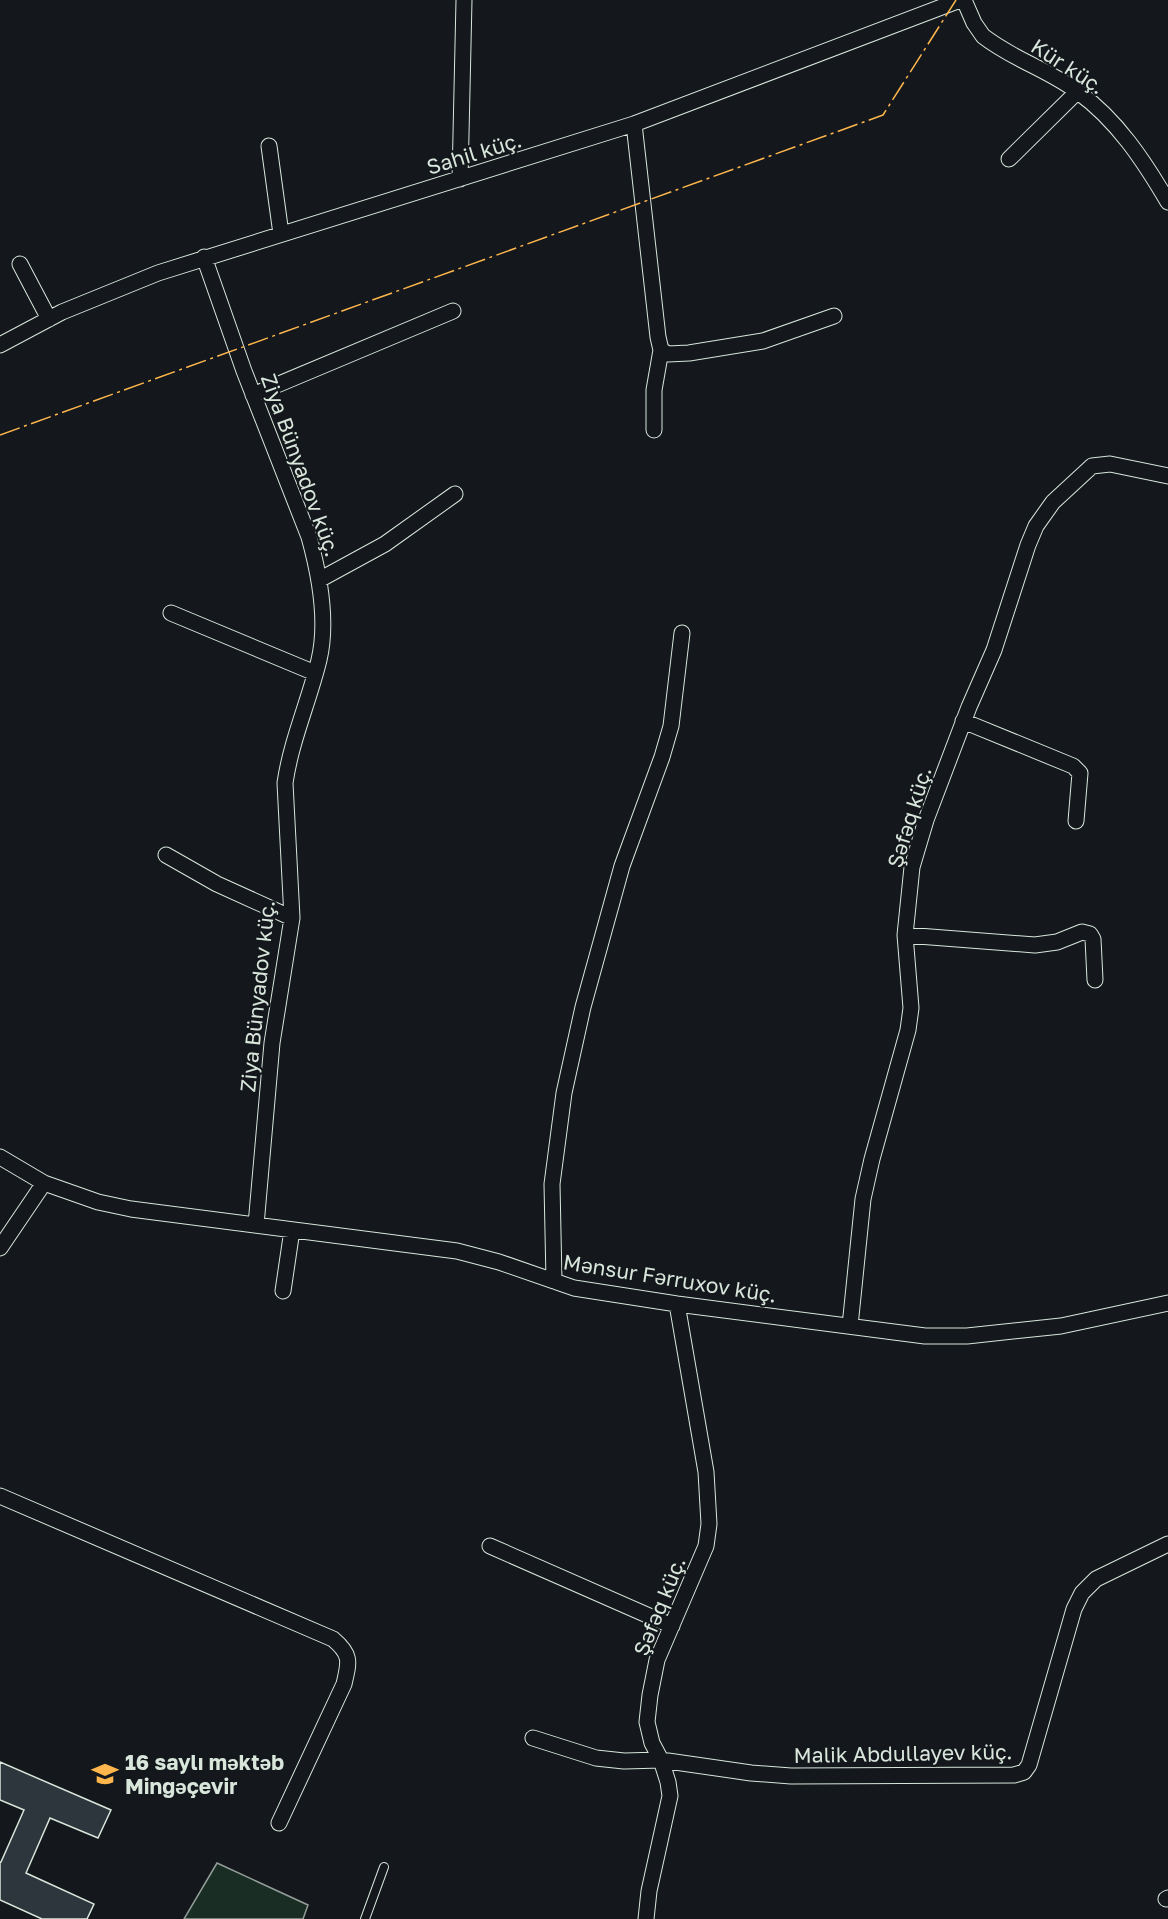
<svg xmlns="http://www.w3.org/2000/svg" width="1168" height="1919" viewBox="0 0 1168 1919" font-family="'Golos Text',sans-serif">
  <style>
    .green { fill: #1a2d24; stroke: #939e99; stroke-width: 1.5 }
    .building { fill: #2c363c; stroke: #d8e6dc; stroke-width: 1.5 }
    .lines { fill: none; stroke-linecap: round; stroke-linejoin: round }
    .lane-casing { stroke: #d8e6dc; stroke-width: 10 }
    .street-casing { stroke: #d8e6dc; stroke-width: 17 }
    .lane { stroke: #14181c; stroke-width: 8 }
    .street { stroke: #14181c; stroke-width: 15 }
    .power { stroke: #ffb74d; stroke-width: 1.5; stroke-dasharray: 21 4.5 3 4.5; stroke-linecap: butt }
    .labels { text-anchor: middle; dominant-baseline: central; stroke-width: 4.5; stroke-linejoin: round; paint-order: stroke }
    .street-label { font-size: 21px; fill: #d8e6dc; stroke: #14181c }
    .poi-label { font-size: 21px; font-weight: bold; fill: #d8e6dc; stroke: #14181c; text-anchor: start }
  </style>
  <rect width="100%" height="100%" fill="#14181c"/>
  <!-- green -->
  <path class="green" d="M217 1863 308 1905 303 1919H184Z"/>
  <!-- building -->
  <path class="building" d="M0 1762 111 1810 98 1838 50 1818 26 1873 94 1904 87 1919H42L0 1900V1862H1L24 1810 0 1800Z"/>
  <g class="lines">
    <!-- lane casing -->
    <g class="lane-casing">
      <path id="lane" d="M365 1919 384 1867"/>
    </g>
    <!-- street casing -->
    <g class="street-casing">
      <path id="street" d="M964 0 974 23 983 36C1012 59 1049 70 1078 92 1117 120 1144 161 1168 202
        M634 124 658 337 661 350 668 354 689 353 763 341 834 316
        M269 146 281 234
        M1009 159 1078 91
        M460 179 464 0
        M204 257 244 371 309 537C319 573 328 622 319 660 309 701 291 741 285 783L292 918 272 1043 256 1225
        M20 264 49 319
        M0 345 62 312 158 273 634 124 960 0
        M253 395 453 311
        M654 430V390L661 350
        M319 580 385 544 455 494
        M171 613 315 673
        M963 721 1073 766 1080 773 1076 821
        M166 855 217 884 292 918
        M905 935 1035 945 1057 942 1082 932 1090 934 1093 939 1095 980
        M0 1157 44 1183 98 1202 131 1209 457 1251 499 1262 574 1288 677 1304 925 1336H967L1061 1326 1168 1303
        M0 1248 44 1183
        M554 1281 552 1184 564 1093 583 1007 622 866 662 757 671 726 682 633
        M283 1291 292 1230
        M850 1326 863 1199 872 1159 908 1030 911 1008 905 935 912 867 926 820 969 707 994 650 1028 545 1036 526 1053 502 1092 466 1110 464 1168 476
        M0 1496 333 1639C352 1655 349 1662 344 1684L279 1823
        M490 1546 672 1626
        M533 1738 596 1758 624 1761 661 1760 751 1773 791 1776 1014 1775 1024 1772 1029 1765 1074 1609 1082 1593 1096 1579 1168 1544
        M1166 1899 1168 1898
        M646 1919 649 1891 670 1796 668 1782 661 1760 652 1743 647 1722 650 1695 657 1660 706 1546 709 1524 706 1472 677 1304"/>
    </g>
    <!-- lane -->
    <use href="#lane" class="lane"/>
    <!-- street -->
    <use href="#street" class="street"/>
    <!-- power -->
    <path class="power" d="M0 435 883 115 956 0"/>
  </g>
  <!-- icons -->
  <defs>
    <g id="school-bare" transform="scale(2.07)"><path d="M0-5L7-2L0 1L-7-2ZM-4 1L0 2.5L4 1V4Q0 6-4 4Z" fill="#ffb74d" stroke="#14181c" stroke-width="2.5" paint-order="stroke"/></g>
  </defs>
  <g fill-rule="evenodd">
    <use href="#school-bare" x="105" y="1774"/>
  </g>
  <g class="labels">
    <!-- street labels -->
    <g class="street-label">
      <text transform="translate(1068 66) rotate(33)">Kür küç.</text>
      <text transform="translate(474 153) rotate(-17)">Sahil küç.</text>
      <text transform="translate(301 465) rotate(70)">Ziya Bünyadov küç.</text>
      <text transform="translate(909 817) rotate(-73)">Şəfəq küç.</text>
      <text transform="translate(257 996) rotate(-84)">Ziya Bünyadov küç.</text>
      <text transform="translate(670 1278) rotate(9)">Mənsur Fərruxov küç.</text>
      <text transform="translate(659 1606) rotate(-68)">Şəfəq küç.</text>
      <text transform="translate(903 1753) rotate(-1)">Malik Abdullayev küç.</text>
    </g>
    <!-- poi labels -->
    <g class="poi-label">
      <text x="125" y="1762">16 saylı məktəb<tspan x="125" dy="24">Mingəçevir</tspan></text>
    </g>
  </g>
</svg>
